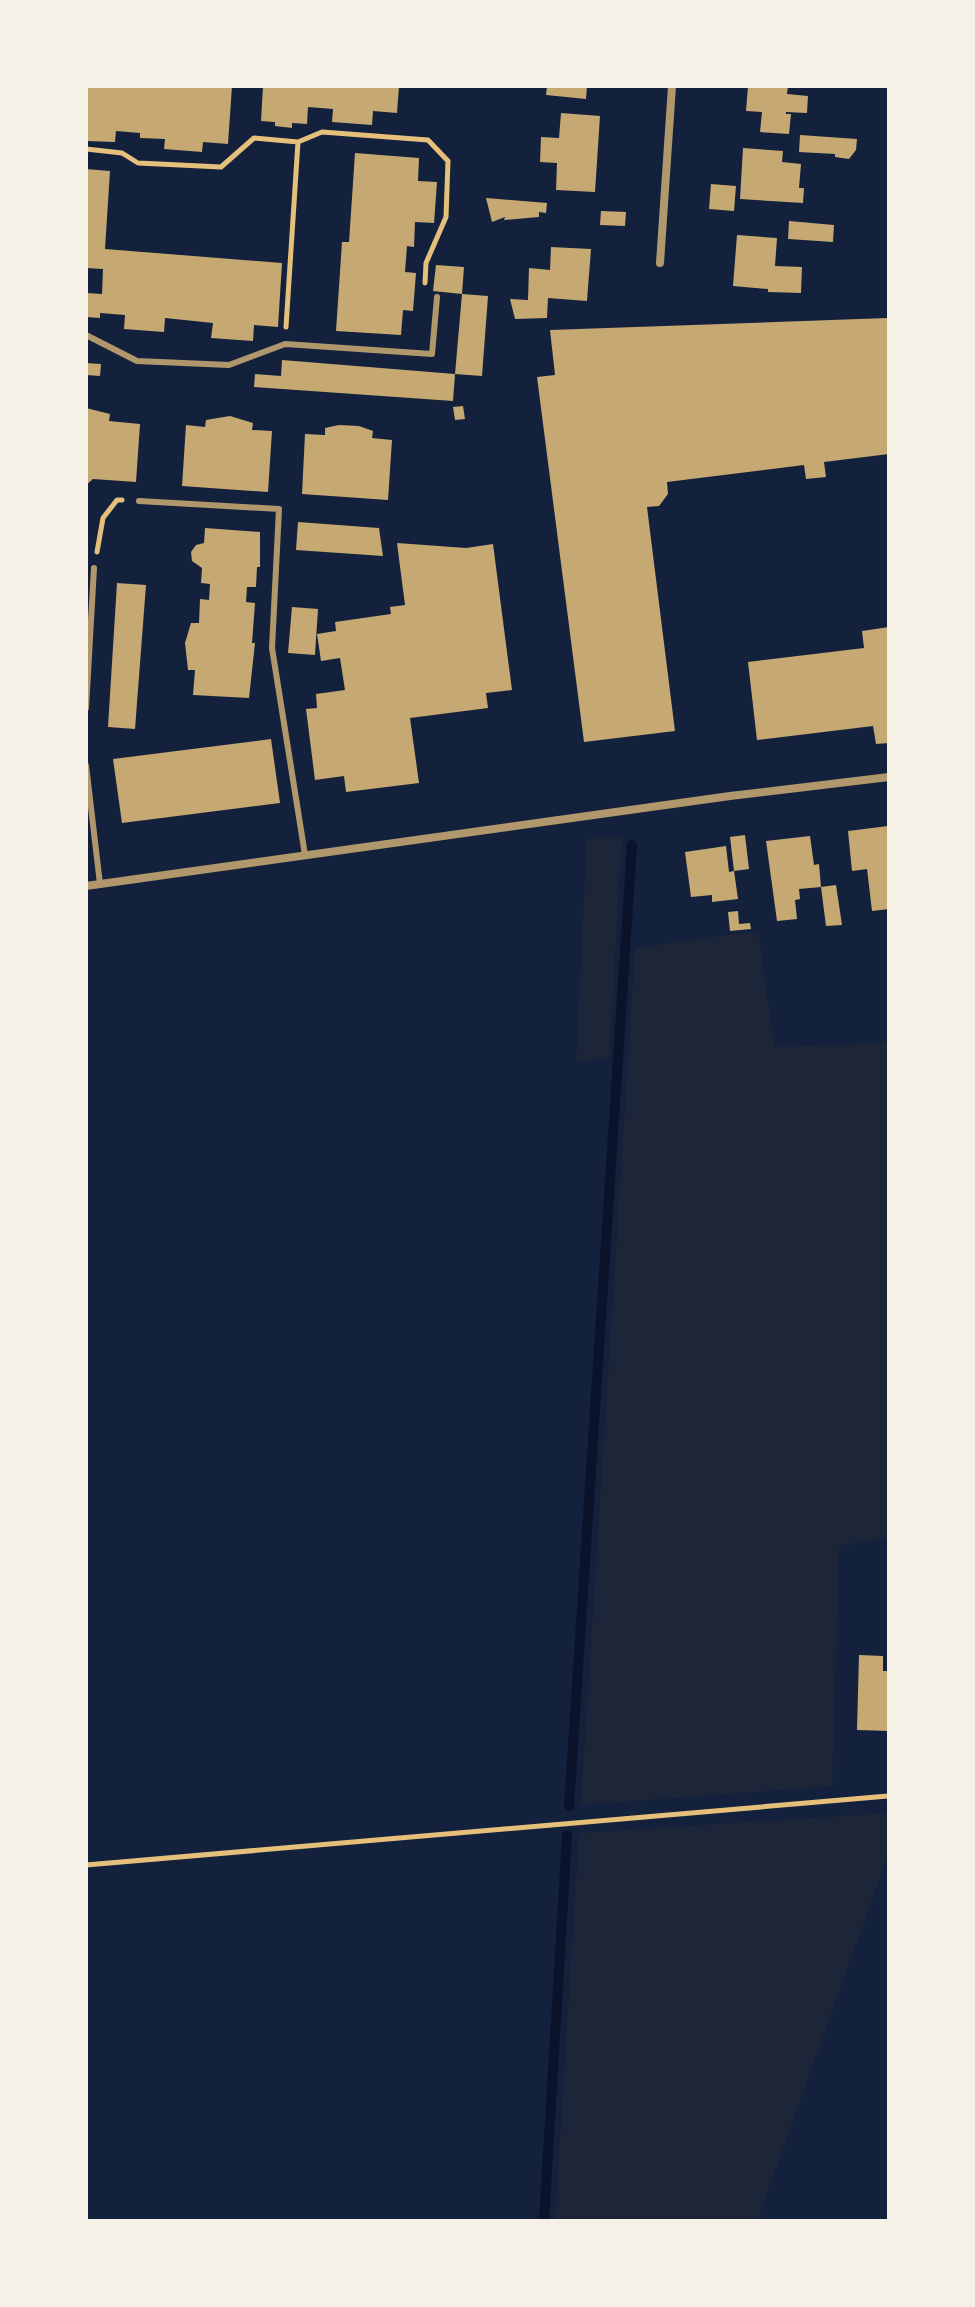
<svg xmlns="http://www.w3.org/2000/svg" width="975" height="2307" viewBox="0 0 975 2307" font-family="'IBM Plex Sans',sans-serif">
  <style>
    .green { fill: #1d2539 }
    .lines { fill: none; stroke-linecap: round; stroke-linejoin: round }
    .stream { stroke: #0b132b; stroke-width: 10 }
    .building { fill: #c6a872 }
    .path { stroke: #e5c07b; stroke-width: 5 }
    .service { stroke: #b1986c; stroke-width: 6 }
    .minor { stroke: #b1986c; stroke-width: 8 }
  </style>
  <rect width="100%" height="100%" fill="#14213d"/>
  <!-- green -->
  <path class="green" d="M622 836 609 1057 576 1062 587 839Z
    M758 931 774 1047 889 1043V1537L839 1546 832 1786 581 1805 635 948Z
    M889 1813V1852L757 2221H555L579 1833Z"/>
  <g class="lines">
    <!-- stream -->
    <path class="stream" d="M569 1806 632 845
      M544 2221 567 1835"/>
  </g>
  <!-- building -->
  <path class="building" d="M86 86H232L228 144 203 142 202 152 164 149 165 139 140 138V133L116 131 115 142 86 141Z
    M263 86H399L397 113 373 111 372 125 332 122 333 109 308 107 307 124 292 123V128L275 126V122L261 121Z
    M547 86H587L586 99 546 95Z
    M748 86H788L787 94 808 96 807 113 786 112V114H791L789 134 760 132 762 112 746 111Z
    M561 113 600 116 595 192 556 190 557 163 540 162 541 137 559 138Z
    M800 135 857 139 856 150 849 159 835 157V154L799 152Z
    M743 148 783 151 782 162 801 164 799 188H804L803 203 740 199Z
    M355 153 419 158 418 181 437 182 434 223 415 222 414 247 407 246 405 272 416 273 413 311 403 310 401 335 336 331 342 242H349Z
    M86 169 110 171 105 249 282 263 278 327 254 325 253 341 211 338 213 323 165 318 164 332 124 329 125 315 100 313V318L86 317V293L102 294 103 269 86 268Z
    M711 184 736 186 734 211 709 209Z
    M486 198 547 203 546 213 539 212V217L504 220 505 217 492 222Z
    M601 211 626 212 625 226 600 225Z
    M789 221 834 225 833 242 788 239Z
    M737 235 777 238 775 266 802 267 801 293 768 292V289L733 286Z
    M551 247 591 249 587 301 548 298 547 318 515 319 510 299 528 300 529 268 550 270Z
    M436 265 464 267 462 294 433 291Z
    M462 294 488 296 482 376 455 374Z
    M887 318 889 337V454L824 462 826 477 806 479 804 465 667 482 668 494 659 506 647 507 675 731 584 742 537 377 555 375 550 330Z
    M282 360 455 374 453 401 254 387 255 374 281 376Z
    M86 363 101 364 100 376 86 375Z
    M463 406 465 419 455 420 453 407Z
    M86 408 110 414 109 421 140 424 136 482 93 479 86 485Z
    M230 416 253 423 252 430 272 431 268 492 182 486 186 425 205 427 206 420Z
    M339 425 359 426 373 431 372 438 392 440 388 500 302 494 305 434 325 435V428Z
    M298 522 379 528 383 556 296 550Z
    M205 528 260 532V567H257L256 587H247L246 602 255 603 252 643H255L249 698 193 695 195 670H188L185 643 191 623H199L200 599 209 600 210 584 201 583 202 568 192 561 191 552 196 545 204 543Z
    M397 543 466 548 493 544 512 690 486 693 488 708 410 718 419 783 346 792 344 776 315 780 306 709 317 708 316 694 345 690 340 658 321 661 317 634 336 631 335 622 391 614 390 607 405 605Z
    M117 583 146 585 135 729 108 727Z
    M292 607 318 609 315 655 288 653Z
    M889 627V743L876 744 873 726 757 740 748 662 864 648 862 631Z
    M271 739 280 803 122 823 113 759Z
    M888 826 889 909 872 911 867 869 852 871 848 831Z
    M745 835 749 869 734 871 738 899 712 902V895L691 897 685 852 726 846 729 872 734 871 730 837Z
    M810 836 814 865 819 864 821 887 799 889 800 899 795 900 797 919 777 921 766 841Z
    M836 885 842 925 826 926 821 887Z
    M738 911 739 924 750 923 751 929 730 931 728 912Z
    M859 1655 883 1656V1671H889V1731L857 1730Z"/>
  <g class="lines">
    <!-- path -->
    <path class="path" d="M86 149 122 153 138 163 221 167 254 138 298 142 322 132 428 140 448 161 446 217 426 263 425 283
      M286 327 298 142
      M97 552 103 518 117 500H122
      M86 1865 888 1796"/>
    <!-- service -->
    <path class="service" d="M86 335 137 361 229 365 285 344 432 354 437 297
      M139 501 279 509 272 648 305 855
      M86 708 94 568
      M86 765 100 884"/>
    <!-- minor -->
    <path class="minor" d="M660 263 672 86
      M86 886 730 796 889 777"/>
  </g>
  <!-- border -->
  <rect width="975" height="2307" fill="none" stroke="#f6f1e7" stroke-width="176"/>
</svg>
